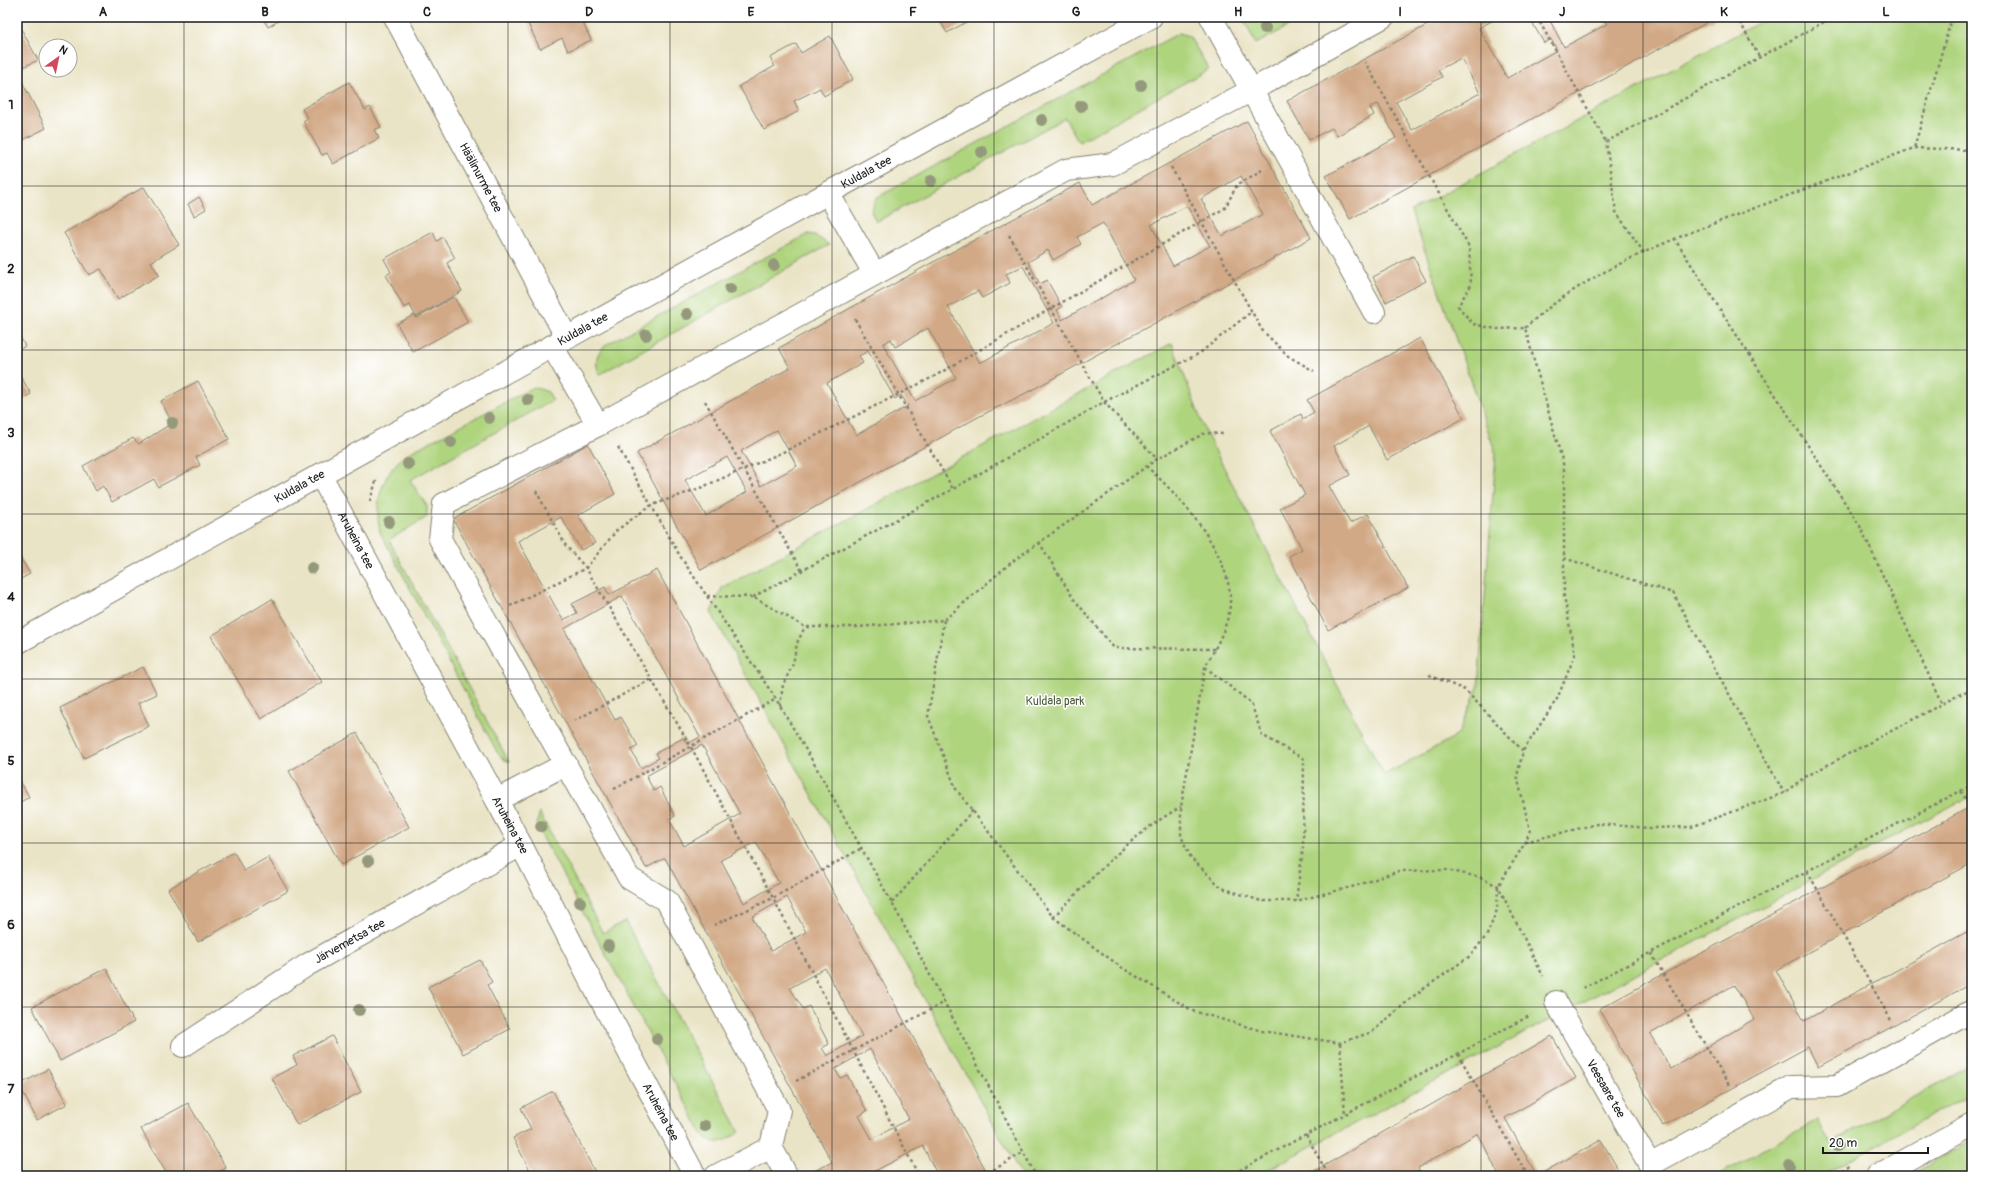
<svg xmlns="http://www.w3.org/2000/svg" width="1989" height="1193" viewBox="0 0 1989 1193" font-family="Pangolin,sans-serif">
  <style>
    .green { fill: #afd47e; stroke: #66784d }
    .building { fill: #d2a986; fill-rule: evenodd }
    .lines { fill: none; stroke-linecap: round; stroke-linejoin: round }
    .minor-casing { stroke: #838071; stroke-width: 24 }
    .path { stroke: #838071; stroke-width: 2.5; stroke-dasharray: 3 3; stroke-linecap: butt }
    .minor { stroke: #fff; stroke-width: 22 }
    .tree { fill: #95997b }
    .grid { fill: none; stroke: #1c1c1c; stroke-width: 1; stroke-opacity: 0.55 }
    .labels { text-anchor: middle; dominant-baseline: central; stroke-width: 3; stroke-linejoin: round; paint-order: stroke }
    .street-label { font-size: 12px; fill: #1c1c1c; stroke: #fff }
    .park-label { font-size: 12px; fill: #4f5c3e; stroke: #fff }
    .neatline { fill: none; stroke: #1c1c1c; stroke-width: 1.5 }
    .grid-label { font-size: 13px; text-anchor: middle; font-weight: bold; fill: #1c1c1c }
  </style>
  <rect width="100%" height="100%" fill="#fff"/>
  <filter id="ink" filterUnits="userSpaceOnUse"><feTurbulence type="fractalNoise" baseFrequency=".025" numOctaves="2"/><feDisplacementMap in="SourceGraphic" scale="8" xChannelSelector="R" yChannelSelector="G"/><feConvolveMatrix kernelMatrix="1 2 1 2 8 2 1 2 1" color-interpolation-filters="sRGB"/></filter>
  <filter id="wash" filterUnits="userSpaceOnUse"><feTurbulence type="fractalNoise" baseFrequency=".012" numOctaves="4" result="noise"/><feDisplacementMap in="SourceGraphic" scale="16" xChannelSelector="R" yChannelSelector="G"/><feGaussianBlur stdDeviation="0.9" result="paint"/><feColorMatrix in="noise" values="0 0 0 0 0 0 0 0 0 0 0 0 0 0 0 0 0 1.4 0 .05"/><feComposite in="paint" operator="in"/></filter>
  <g filter="url(#wash)">
    <rect width="100%" height="100%" fill="#eae4c6"/>
    <!-- green -->
    <path class="green" d="M1242 17H1305L1256 44Z
      M1769 17H1972V795L1256 1176H1022L711 612 722 588 1172 343 1206 433 1384 775 1458 735 1478 687 1496 454 1411 211Z
      M1179 33 1189 36 1209 69 1079 142 1065 118 876 222 871 211 876 198Z
      M808 234 815 235 829 245 599 375C595 359 595 355 607 344Z
      M534 387 548 392 553 400 410 480 427 506V517L389 540 509 762 503 759 497 752 380 532C374 501 381 476 405 455Z
      M539 812 603 933 625 921 740 1132C724 1141 716 1149 702 1133L537 827Z
      M1972 1065V1093L1821 1176H1716L1817 1120 1830 1143Z
      M1972 1141V1176H1909Z"/>
    <g id="blocks">
      <!-- building -->
      <path class="building" d="M262 17H285L268 27Z
        M525 17H580L591 40 568 51 562 38 540 49Z
        M938 17H975L947 33Z
        M1442 17H1499L1479 28 1507 78 1557 50 1551 39 1544 43 1529 17H1548L1564 47 1607 24 1603 17H1717L1350 219 1326 176 1396 138 1378 104 1370 107 1374 115 1337 136 1332 128 1309 140 1287 101ZM1461 58 1480 93 1412 130 1396 102 1442 77 1438 70Z
        M17 21 38 60 17 70Z
        M830 36 853 79 824 96 820 88 794 101 799 111 764 130 739 86 775 66 770 58 796 44 801 53Z
        M17 72 46 128 17 143Z
        M349 82 365 110 370 107 381 127 374 130 379 138 333 164 327 153 322 155 303 121 308 118 302 109Z
        M1247 121 1311 238 1030 391 980 416 701 570 637 453 790 368 779 348 926 266 1080 183 1092 205ZM1241 176 1263 214 1222 236 1201 199ZM1187 206 1210 246 1173 266 1151 225ZM1103 223 1134 280 1062 320 1057 310 1062 307 1047 280 1040 284 1028 262 1048 250 1053 260 1081 244 1077 237ZM1023 266 1054 323 980 363 948 307 978 291 982 298 1010 283 1006 274ZM928 328 956 378 915 401 883 344 891 339 895 347ZM868 351 895 399 901 395 908 406 856 435 827 383 863 363 859 356ZM777 430 797 466 761 486 741 451ZM727 457 747 492 706 516 685 480Z
        M144 187 179 245 151 262 159 275 118 299 101 269 89 275 64 233Z
        M199 197 206 209 194 216 188 204Z
        M433 232 437 241 443 237 455 258 447 263 462 291 416 317 410 305 404 308 386 275 391 272 384 259Z
        M1413 256 1426 281 1386 302 1373 277Z
        M454 297 468 322 413 352 397 324 414 315 417 318Z
        M17 331 25 346 17 351Z
        M1420 338 1464 418 1387 460 1369 426 1334 446 1350 475 1329 486 1350 523 1368 514 1408 588 1328 630 1289 556 1302 549 1280 508 1305 495 1270 431 1301 414 1303 419 1314 412 1307 400Z
        M17 370 31 394 17 402Z
        M198 381 229 439 196 457 200 465 158 487 154 479 112 502 103 486 96 491 83 466 133 438 139 444 172 423 161 401Z
        M588 444 615 494 578 515 595 543 581 550 561 517 518 541 563 620 577 613 572 604 605 587 609 595 657 570 989 1176H938L923 1146 871 1173 873 1176H818L815 1171 832 1162 665 858 646 868 453 519ZM622 596 700 737 687 744 683 738 656 753 659 758 641 768 631 750 638 746 621 717 615 720 564 629ZM702 745 740 814 684 846 669 819 675 816 660 787 654 791 646 776ZM756 842 779 883 744 903 721 860ZM787 897 806 932 771 951 752 917ZM825 968 862 1036 827 1056 822 1048 829 1044 809 1006 803 1009 790 988ZM870 1049 909 1119 872 1139 859 1116 867 1111 847 1075 840 1078 835 1069Z
        M17 552 30 574 17 581Z
        M272 599 322 682 261 719 211 636Z
        M143 667 157 694 138 703 149 726 84 758 60 708Z
        M357 733 409 827 341 865 289 771Z
        M17 775 29 797 17 804Z
        M1972 806V863L1776 970 1804 1021 1972 929V983L1818 1067 1808 1047 1663 1126 1599 1009ZM1734 985 1754 1019 1671 1069 1650 1034Z
        M234 852 244 871 268 857 288 891 198 942 168 889Z
        M480 960 492 982 487 985 510 1029 463 1054 428 987Z
        M106 968 134 1022 60 1061 32 1007Z
        M332 1036 361 1092 297 1125 272 1078 297 1065 293 1056Z
        M1552 1036 1576 1078 1505 1118 1537 1176H1499L1478 1133 1418 1168 1422 1176H1306Z
        M48 1069 67 1104 37 1120 19 1085Z
        M553 1091 596 1174 592 1176H533L513 1138 531 1129 521 1108Z
        M188 1103 226 1168 212 1176H168L141 1129Z
        M1601 1140 1622 1176H1537Z"/>
    </g>
  </g>
  <g filter="url(#ink)">
    <use href="#blocks" fill-opacity="0" stroke="#838071" stroke-width="1"/>
    <g class="lines">
      <!-- minor casing -->
      <g class="minor-casing">
        <g id="minor">
          <path id="s1" d="M395 17 567 338"/>
          <path d="M1211 17 1374 312"/>
          <path d="M828 193 874 273"/>
          <path d="M552 346 598 425"/>
          <path id="s2" d="M321 476 521 845 592 983 695 1176"/>
          <path id="s3" d="M17 643 828 193 1151 17"/>
          <path d="M497 800 566 764"/>
          <path id="s4" d="M1556 1002 1650 1165 1653 1176"/>
          <path id="s5" d="M183 1046 307 965 521 845"/>
          <path d="M1650 1165 1791 1087 1837 1086 1972 1011"/>
          <path d="M716 1176 771 1147"/>
          <path d="M787 1176 771 1147 779 1110 667 901 629 878 440 539 444 504 598 425 1066 170 1113 164 1252 90 1383 17"/>
          <path d="M1877 1176 1972 1124"/>
        </g>
      </g>
      <!-- path -->
      <path class="path" d="M1537 17 1606 142
        M1737 17 1760 58
        M1914 148 1972 150
        M1171 167 1262 330 1288 356 1314 371
        M1009 235 1104 402 1157 459
        M1674 238 1860 526 1942 704
        M1644 253 1616 212 1606 142 1833 17
        M855 319 953 489
        M1525 328C1588 269 1673 239 1752 209 1806 189 1860 168 1914 148L1952 17
        M705 401 802 571
        M618 447 680 556 776 699 816 767 892 903 1036 1176
        M1146 466C1182 498 1242 564 1228 617 1223 635 1214 651 1205 667L1181 807V836L1191 858 1222 888 1261 901H1296L1355 886 1399 871 1447 870 1479 877 1498 886 1543 976
        M536 491 566 546 586 568 691 747 773 898 919 1176
        M370 501 377 478
        M1039 542 1073 598 1114 648 1215 649
        M1564 558 1673 593 1784 793
        M707 596 753 597 805 627H859L944 620 1013 561 1157 459 1205 433 1223 434
        M753 597 953 489 1104 402 1200 353 1251 312
        M510 606 586 568 617 530 650 506 700 488 781 453 933 377 1225 208 1237 185 1262 170
        M944 620 928 716 956 789 1053 917 1121 967 1193 1011 1262 1031 1340 1043 1372 1032 1415 995 1470 956 1487 935 1497 910 1498 886 1525 843 1530 830 1517 776 1523 751 1557 699 1575 655 1564 596V467L1525 328 1496 329 1473 324 1458 306 1471 285 1469 247 1365 62
        M1205 667 1251 703 1262 735 1304 759 1303 848 1296 901
        M1429 675 1465 690 1523 751
        M780 706 783 685 793 664 797 643 805 627
        M574 721 652 679
        M614 789 776 699
        M1961 791 1972 810
        M1525 842 1597 824 1650 828 1691 827 1784 793 1805 777 1972 688
        M1807 871 1892 1022
        M892 903 973 810
        M1053 917C1093 878 1132 833 1181 807
        M714 925 773 898 862 848
        M1651 953 1730 1087
        M1583 988 1972 785
        M1340 1043 1345 1115
        M1458 1054 1528 1176
        M796 1081 945 1002
        M1306 1135 1329 1176
        M983 1176 1024 1152
        M1229 1176 1531 1015
        M1831 1176 1850 1166"/>
      <!-- minor -->
      <use href="#minor" class="minor"/>
    </g>
    <!-- trees -->
    <g class="tree">
      <circle cx="1265" cy="28" r="6"/>
      <circle cx="1141" cy="85" r="6"/>
      <circle cx="1081" cy="106" r="6"/>
      <circle cx="1042" cy="120" r="6"/>
      <circle cx="982" cy="152" r="6"/>
      <circle cx="931" cy="181" r="6"/>
      <circle cx="774" cy="265" r="6"/>
      <circle cx="730" cy="289" r="6"/>
      <circle cx="687" cy="314" r="6"/>
      <circle cx="646" cy="335" r="6"/>
      <circle cx="528" cy="400" r="6"/>
      <circle cx="489" cy="418" r="6"/>
      <circle cx="172" cy="423" r="6"/>
      <circle cx="451" cy="442" r="6"/>
      <circle cx="408" cy="464" r="6"/>
      <circle cx="389" cy="522" r="6"/>
      <circle cx="312" cy="568" r="6"/>
      <circle cx="541" cy="826" r="6"/>
      <circle cx="368" cy="861" r="6"/>
      <circle cx="580" cy="902" r="6"/>
      <circle cx="608" cy="946" r="6"/>
      <circle cx="359" cy="1010" r="6"/>
      <circle cx="657" cy="1039" r="6"/>
      <circle cx="705" cy="1126" r="6"/>
      <circle cx="1837" cy="1146" r="6"/>
      <circle cx="1789" cy="1165" r="6"/>
    </g>
  </g>
  <!-- grid -->
  <path class="grid" d="M184 17V1176M346 17V1176M508 17V1176M670 17V1176M832 17V1176M994 17V1176M1157 17V1176M1319 17V1176M1481 17V1176M1643 17V1176M1805 17V1176M17 186H1972M17 350H1972M17 514H1972M17 679H1972M17 843H1972M17 1007H1972"/>
  <g class="labels">
    <!-- street labels -->
    <g class="street-label">
      <text stroke="none"><textPath href="#s3" startOffset="971">Kuldala tee</textPath></text>
      <text stroke="none"><textPath href="#s1" startOffset="182">Häälinurme tee</textPath></text>
      <text stroke="none"><textPath href="#s3" startOffset="647">Kuldala tee</textPath></text>
      <text stroke="none"><textPath href="#s3" startOffset="323">Kuldala tee</textPath></text>
      <text stroke="none"><textPath href="#s2" startOffset="73">Aruheina tee</textPath></text>
      <text stroke="none"><textPath href="#s2" startOffset="397">Aruheina tee</textPath></text>
      <text stroke="none"><textPath href="#s5" startOffset="197">Järvemetsa tee</textPath></text>
      <text stroke="none"><textPath href="#s4" startOffset="100">Veesaare tee</textPath></text>
      <text stroke="none"><textPath href="#s2" startOffset="721">Aruheina tee</textPath></text>
    </g>
    <!-- park labels -->
    <g class="park-label">
      <text x="1055" y="701">Kuldala park</text>
    </g>
  </g>
  <!-- margin -->
  <rect width="1989" height="1193" fill="none" stroke="#fff" stroke-width="44"/>
  <!-- north arrow -->
  <g transform="translate(58 58) rotate(33)"><circle r="19" fill="#ffffff" stroke="#a4a4a4"/>
  <path d="M0-3L7 15L0 10L-7 15Z" fill="#d1495b"/>
  <text y="-6" font-size="11" font-weight="bold" text-anchor="middle" fill="#1c1c1c">N</text>
  </g>
  <!-- scale -->
  <path d="M1823 1147v6h105v-6" fill="none" stroke="#1c1c1c" stroke-width="2"/>
  <text x="1829" y="1147" font-size="12" fill="#1c1c1c" stroke="#ffffff" stroke-width="3" paint-order="stroke">20 m</text>
  <rect x="22" y="22" width="1945" height="1149" class="neatline"/>
  <g class="grid-label">
    <text x="103" y="16">A</text>
    <text x="265" y="16">B</text>
    <text x="427" y="16">C</text>
    <text x="589" y="16">D</text>
    <text x="751" y="16">E</text>
    <text x="913" y="16">F</text>
    <text x="1076" y="16">G</text>
    <text x="1238" y="16">H</text>
    <text x="1400" y="16">I</text>
    <text x="1562" y="16">J</text>
    <text x="1724" y="16">K</text>
    <text x="1886" y="16">L</text>
    <text x="11" y="109">1</text>
    <text x="11" y="273">2</text>
    <text x="11" y="437">3</text>
    <text x="11" y="601">4</text>
    <text x="11" y="765">5</text>
    <text x="11" y="929">6</text>
    <text x="11" y="1093">7</text>
  </g>
</svg>
